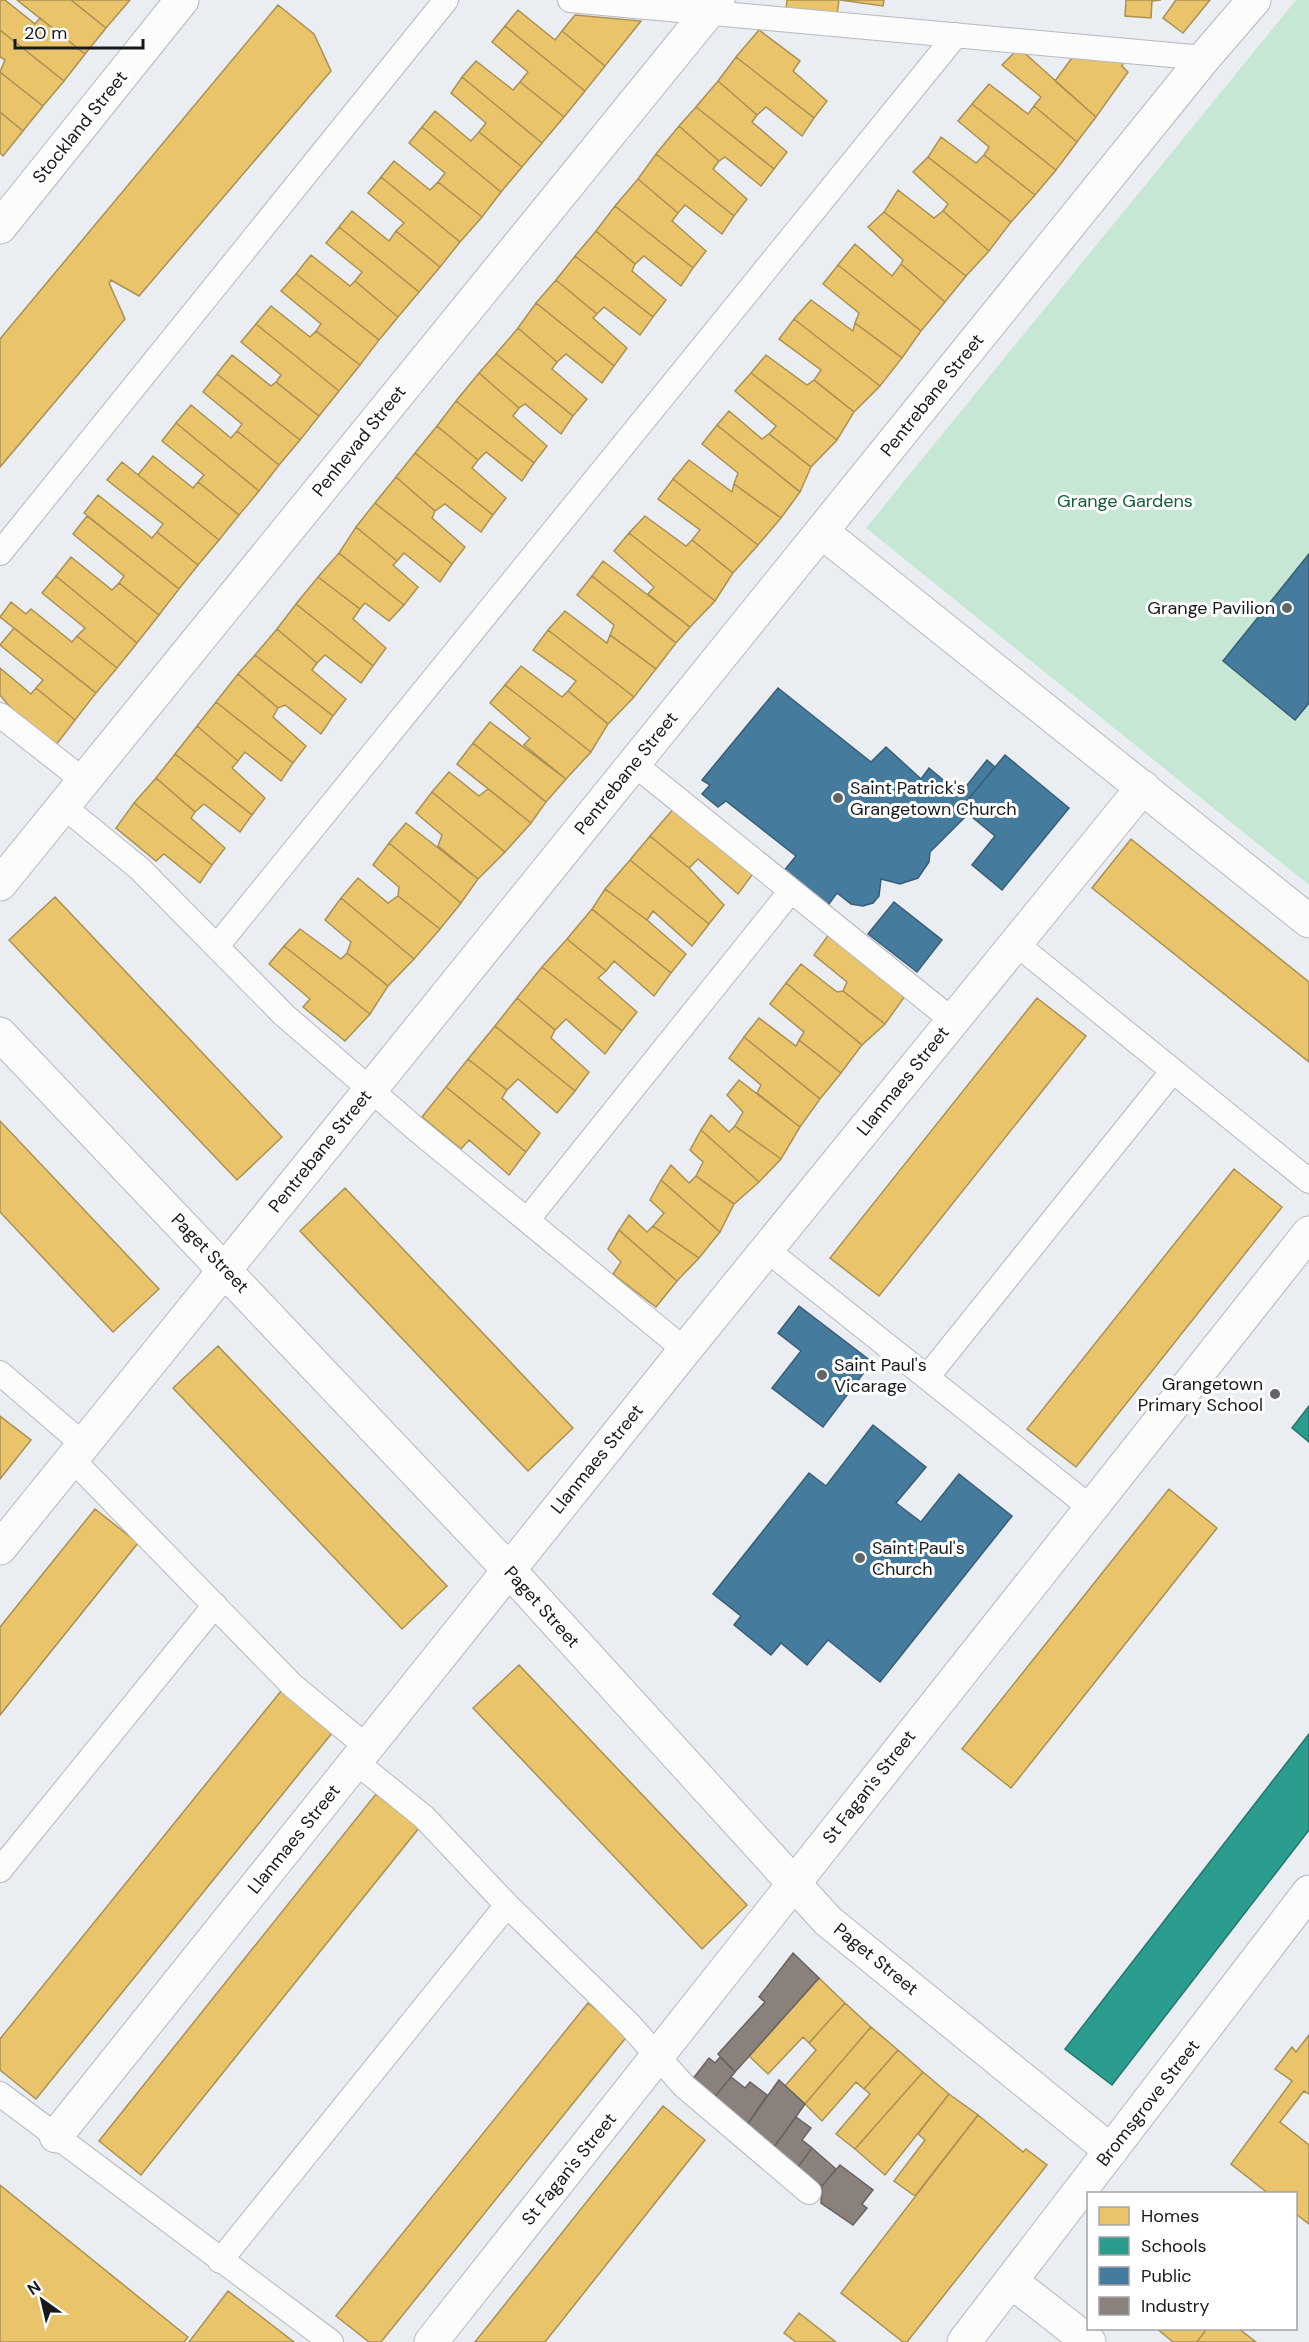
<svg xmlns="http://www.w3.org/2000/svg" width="1309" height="2342" viewBox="0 0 1309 2342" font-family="'DM Sans',sans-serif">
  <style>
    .green { fill: #c5e7d3 }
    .homes { fill: #e9c46a; stroke: #aa9153; stroke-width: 1.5 }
    .schools { fill: #2a9d8f; stroke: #24766d; stroke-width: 1.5 }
    .public { fill: #457b9d; stroke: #375e77; stroke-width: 1.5 }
    .industry { fill: #8a817c; stroke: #686260; stroke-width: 1.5 }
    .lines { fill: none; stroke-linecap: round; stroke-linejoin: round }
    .service-casing { stroke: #b5b8bb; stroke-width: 26 }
    .minor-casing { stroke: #b5b8bb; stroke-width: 35 }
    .service { stroke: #fcfcfd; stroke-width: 24 }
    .minor { stroke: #fcfcfd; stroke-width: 33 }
    .poi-dot { fill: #616468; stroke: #fff; stroke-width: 2 }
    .labels { text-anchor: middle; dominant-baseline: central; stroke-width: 6; stroke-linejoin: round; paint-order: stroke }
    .street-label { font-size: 18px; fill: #171a1d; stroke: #fff }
    .park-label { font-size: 18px; fill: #136037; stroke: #fff }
    .poi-label { font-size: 18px; fill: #171a1d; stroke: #fff; text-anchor: start }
  </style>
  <rect width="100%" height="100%" fill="#eaeef3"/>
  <!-- green -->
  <path class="green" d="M1296 0H1309V885L866 528Z"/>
  <!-- homes -->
  <path class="homes" d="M0 0H5L35 24 40 18 85 54 64 81 0 30Z
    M17 0H71L106 28 85 54Z
    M71 0H130L106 28Z
    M787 0H839L837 15 786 9Z
    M840 0H884L883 6Z
    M1126 0H1161L1152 1 1151 18 1125 16Z
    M1176 0H1210L1183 33 1163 18Z
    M278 5 314 34 331 71 139 296 111 280 109 283 125 319 0 467V339Z
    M518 10 555 40 562 31 605 66 585 91 505 26Z
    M575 15 641 21 605 66 562 31Z
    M505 26 585 91 564 117 520 82 528 72 492 42Z
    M0 30 64 81 43 106 0 72 5 60 0 57Z
    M759 30 800 61 793 71 827 101 814 118 736 57Z
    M1019 48 1096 117 1077 142 1034 106 1041 97 1002 65Z
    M1074 55 1124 61 1122 66 1128 72 1096 117 1055 81Z
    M736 57 814 118 802 136 766 107 757 115 718 81Z
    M476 61 513 90 520 82 564 117 542 143 462 77Z
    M0 72 43 106 23 131 0 112Z
    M462 77 542 143 522 167 479 132 486 123 451 93Z
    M718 81 757 115 752 122 787 152 774 169 696 107Z
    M989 84 1028 114 1034 106 1077 142 1056 170 972 104Z
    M972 104 1056 170 1035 195 984 155 989 147 958 121Z
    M696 107 774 169 761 186 725 157 719 161 679 126Z
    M435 111 471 141 479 132 522 167 501 192 422 127Z
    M0 112 23 131 3 156 0 153Z
    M679 126 719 161 713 169 747 199 734 216 656 154Z
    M422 127 501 192 482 217 438 182 445 173 409 143Z
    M941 137 976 163 984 155 1035 195 1011 222 928 157Z
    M656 154 734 216 722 234 685 205 678 213 638 179Z
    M928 157 1011 222 989 251 943 211 948 204 913 172Z
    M394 161 430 190 438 182 482 217 460 242 381 177Z
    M381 177 460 242 440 267 396 231 404 223 368 193Z
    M638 179 678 213 672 221 706 251 693 268 615 206Z
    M898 190 934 218 943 211 989 251 966 276 884 212Z
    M615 206 693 268 681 286 644 256 635 264 596 231Z
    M352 211 389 241 396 231 440 267 419 292 339 227Z
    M884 212 966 276 945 302 901 264 903 260 868 227Z
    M339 227 419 292 398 317 355 281 362 272 326 243Z
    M596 231 635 264 632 271 666 300 653 317 575 256Z
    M855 244 892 276 901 264 945 302 921 331 838 265Z
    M311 255 350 286 355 281 398 317 379 340 296 274Z
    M575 256 653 317 640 335 604 307 597 314 556 280Z
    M838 265 921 331 902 358 855 323 859 313 823 284Z
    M296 274 379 340 360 365 316 331 321 324 281 291Z
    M556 280 597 314 593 318 627 348 614 366 536 303Z
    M811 300 853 331 855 323 902 358 880 386 794 319Z
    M536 303 614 366 602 383 566 354 557 362 518 328Z
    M271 306 310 337 316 331 360 365 339 391 256 324Z
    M794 319 880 386 854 412 814 380 821 370 779 339Z
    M256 324 339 391 319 416 276 382 281 375 241 342Z
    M518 328 557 362 552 369 587 399 573 416 496 354Z
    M496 354 573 416 561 434 525 404 519 408 479 373Z
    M232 355 271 386 276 382 319 416 300 440 217 374Z
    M766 355 807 385 814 380 854 412 837 440 751 373Z
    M479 373 519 408 513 416 547 446 534 463 456 401Z
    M751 373 837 440 811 467 769 434 776 426 735 391Z
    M217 374 300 440 279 465 237 431 242 424 203 392Z
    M456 401 534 463 522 481 486 452 478 460 437 426Z
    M191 405 231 438 237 431 279 465 259 491 176 423Z
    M729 411 762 439 769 434 811 467 800 492 717 425Z
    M176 423 259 491 239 515 198 482 204 475 162 441Z
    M717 425 800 492 781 518 734 484 738 473 702 444Z
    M437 426 478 460 472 468 506 498 493 515 415 453Z
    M415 453 493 515 481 532 445 504 435 511 396 477Z
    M153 456 193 488 198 482 239 515 219 540 138 475Z
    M689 460 732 492 734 484 781 518 758 545 673 479Z
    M122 462 219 540 198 565 157 532 163 524 107 480Z
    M396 477 435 511 432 518 465 547 452 564 375 503Z
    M673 479 758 545 733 573 692 540 700 530 658 499Z
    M98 495 152 538 157 532 198 565 179 589 84 513Z
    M375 503 452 564 440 582 404 553 397 561 356 527Z
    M87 516 179 589 159 615 119 583 124 576 73 534Z
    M645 516 686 546 692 540 733 573 715 601 629 533Z
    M356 527 397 561 393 565 418 587 404 605 339 553Z
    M629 533 715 601 690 627 648 594 654 587 614 551Z
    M339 553 404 605 389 621 365 603 360 609 318 577Z
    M71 557 112 590 119 583 159 615 137 643 56 576Z
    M603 561 690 627 676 643 592 576Z
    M56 576 137 643 117 668 77 636 85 628 42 593Z
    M592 576 676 643 656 669 610 635 614 625 577 595Z
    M318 577 360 609 353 619 386 648 373 666 296 604Z
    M11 602 26 614 31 609 72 642 77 636 117 668 96 693 0 617Z
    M296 604 373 666 361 683 325 655 317 663 277 629Z
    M565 611 607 643 610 635 656 669 634 697 548 630Z
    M14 628 96 693 75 720 36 688 43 680 0 645Z
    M277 629 317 663 312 670 346 699 333 716 255 655Z
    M548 630 634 697 608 724 568 691 576 681 533 650Z
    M255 655 333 716 321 734 285 705 278 708 238 674Z
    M521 666 562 697 568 691 608 724 591 752 505 685Z
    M0 668 31 694 36 688 75 720 56 745 15 713 0 695Z
    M238 674 278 708 273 717 306 746 293 763 216 702Z
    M505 685 591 752 566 779 524 745 530 738 490 703Z
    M216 702 293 763 281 781 245 752 238 761 197 726Z
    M490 722 566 779 546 802 473 743Z
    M197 726 238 761 232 768 265 798 252 815 175 754Z
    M473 743 546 802 531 823 457 764Z
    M175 754 252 815 240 832 204 804 195 812 156 778Z
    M449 772 479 796 488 789 531 823 505 852 432 792Z
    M156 778 195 812 191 818 225 848 212 865 134 803Z
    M432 792 505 852 478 879 438 846 442 835 416 813Z
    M134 803 212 865 200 883 164 854 156 861 116 828Z
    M675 807 755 871 738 894 698 859 689 868 650 836Z
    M406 823 478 879 461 903 389 843Z
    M650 836 689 868 724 905 709 924 630 860Z
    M1131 839 1309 982V1062L1092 888Z
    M389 843 461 903 440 929 398 896 399 887 373 865Z
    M630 860 709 924 692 946 653 911 647 920 605 889Z
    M358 878 388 903 398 896 440 929 414 959 341 898Z
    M605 889 647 920 686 954 671 973 592 909Z
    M55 897 282 1137 237 1180 9 940Z
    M341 898 414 959 388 986 347 953 351 942 325 920Z
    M592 909 671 973 654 996 614 961 606 971 567 939Z
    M300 929 341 959 347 953 388 986 370 1014 284 946Z
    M829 934 905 996 885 1024 843 991 847 982 814 955Z
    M567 939 606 971 598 978 637 1012 622 1031 542 967Z
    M284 946 370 1014 345 1041 303 1007 310 999 269 964Z
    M801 964 837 992 843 991 885 1024 862 1045 786 983Z
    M542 967 622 1031 605 1054 566 1019 555 1030 517 998Z
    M786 983 862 1045 841 1073 799 1040 804 1032 770 1004Z
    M517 998 555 1030 551 1038 589 1072 575 1091 495 1026Z
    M1037 998 1086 1036 879 1296 830 1258Z
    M759 1018 796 1046 799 1040 841 1073 820 1099 744 1037Z
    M495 1026 575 1091 557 1113 518 1079 507 1090 468 1059Z
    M744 1037 820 1099 800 1127 757 1093 761 1085 729 1058Z
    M468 1059 507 1090 502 1098 540 1133 526 1152 446 1087Z
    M739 1080 800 1127 781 1159 735 1126 743 1112 727 1095Z
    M446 1087 526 1152 509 1175 469 1140 461 1149 422 1117Z
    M711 1115 729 1132 735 1126 781 1159 759 1182 701 1130Z
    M0 1121 159 1289 113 1332 0 1212Z
    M701 1130 759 1182 734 1204 696 1176 703 1162 690 1150Z
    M671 1165 689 1183 696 1176 734 1204 720 1232 661 1180Z
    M1234 1169 1282 1207 1076 1467 1027 1429Z
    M661 1180 720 1232 699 1258 653 1226 664 1213 650 1200Z
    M345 1188 573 1428 528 1471 300 1231Z
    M629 1215 647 1232 653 1226 699 1258 677 1281 619 1230Z
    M619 1230 677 1281 656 1307 613 1274 621 1262 608 1249Z
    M218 1346 447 1586 402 1629 173 1388Z
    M0 1416 31 1440 0 1479Z
    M1169 1489 1217 1528 1011 1788 962 1749Z
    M95 1509 138 1543 0 1715V1627Z
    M519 1665 747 1905 702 1949 473 1708Z
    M281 1691 332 1733 36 2099 0 2070V2039Z
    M376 1794 419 1828 141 2175 99 2141Z
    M819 1978 845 2003 809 2043 803 2037 768 2074 749 2056Z
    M588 2003 628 2035 381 2342H369L336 2316Z
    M845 2003 871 2027 805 2104 785 2086 816 2050 809 2043Z
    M871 2027 898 2050 864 2089 856 2082 822 2121 805 2104Z
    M1309 2035V2094L1304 2091 1280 2122 1309 2145V2224L1296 2214V2194H1269L1231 2164 1292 2081 1275 2069 1292 2047 1296 2052Z
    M898 2050 923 2072 855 2149 836 2134 870 2094 864 2089Z
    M923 2072 949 2094 885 2175 855 2149Z
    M949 2094 978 2115 915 2196 894 2181 925 2140 918 2134Z
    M663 2106 705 2140 545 2342H475Z
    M978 2115 1023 2152 1026 2149 1047 2165 907 2342H903L841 2293Z
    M0 2185 188 2337 184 2342H0Z
    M228 2291 294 2342H189Z
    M799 2313 836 2342H796L784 2333Z
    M1156 2328H1207L1197 2342H1173Z
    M1207 2328H1238L1256 2342H1197Z"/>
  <!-- schools -->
  <path class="schools" d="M1309 1406V1442L1292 1428Z
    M1309 1734V1830L1112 2085 1065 2049Z"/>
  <!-- public -->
  <path class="public" d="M1309 554V703L1295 720 1223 661Z
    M778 688 871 762 886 747 921 779 929 768 960 794 987 760 995 767 961 808 968 814 930 852 929 862 918 878 900 884 881 879 879 896 873 903 863 906 851 904 837 893 826 908 783 872 796 856 726 801 718 807 702 794 710 785 702 780Z
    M1005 755 1069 808 1002 890 972 865 995 836 961 808Z
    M894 902 942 940 917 972 868 934Z
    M799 1306 872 1362 823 1427 772 1388 801 1351 778 1333Z
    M873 1425 926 1467 896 1503 921 1522 959 1474 1012 1516 880 1682 828 1640 807 1665 781 1643 771 1655 734 1625 741 1616 713 1594 809 1473 826 1486Z"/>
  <!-- industry -->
  <path class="industry" d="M793 1953 819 1978 735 2072 718 2054 765 2002 759 1997Z
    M720 2057 735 2072 714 2098 692 2080 709 2058 715 2063Z
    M731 2077 745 2088 750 2082 767 2095 747 2125 714 2098Z
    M779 2080 805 2104 774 2147 747 2125Z
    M796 2117 811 2128 802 2140 812 2148 798 2167 774 2147Z
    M812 2148 836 2169 822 2186 798 2167Z
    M840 2165 873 2190 862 2204 867 2208 853 2225 821 2203 822 2186Z"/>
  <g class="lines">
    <!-- service casing -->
    <g class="service-casing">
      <path id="service" d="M570 0 1204 58
        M0 553 446 0
        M0 715 83 780
        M634 764 952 1020
        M63 806 140 869 284 1015 416 1129 685 1350
        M1014 942 1309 1181
        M217 946 956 35
        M528 1219 790 892
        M767 1250 1091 1508
        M0 1373 84 1445
        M928 1376 1172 1072
        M73 1460 292 1685 367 1747
        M356 1762 424 1817 507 1905 628 2023 684 2086 809 2192
        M0 1870 215 1605
        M0 2094 331 2342
        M220 2261 507 1905"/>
    </g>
    <!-- minor casing -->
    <g class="minor-casing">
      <path id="minor" d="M0 227 182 0
        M822 532 1309 921
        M0 884 718 0
        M0 1034 509 1570 828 1921 1111 2151
        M0 1548 1204 58 1254 0
        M56 2136 685 1350 1143 787
        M1012 2282 1089 2342
        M431 2342 1309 1233
        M964 2342 1309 1892"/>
    </g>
    <!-- service -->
    <use href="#service" class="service"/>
    <!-- minor -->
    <use href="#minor" class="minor"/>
  </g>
  <!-- markers -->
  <g class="poi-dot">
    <circle cx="1287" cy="608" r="6"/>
    <circle cx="838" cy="798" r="6"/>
    <circle cx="822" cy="1375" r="6"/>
    <circle cx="1275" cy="1394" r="6"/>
    <circle cx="860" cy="1558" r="6"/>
  </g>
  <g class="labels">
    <!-- street labels -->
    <g class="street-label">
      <text transform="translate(80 127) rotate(-51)">Stockland Street</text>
      <text transform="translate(932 395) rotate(-51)">Pentrebane Street</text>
      <text transform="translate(359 441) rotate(-51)">Penhevad Street</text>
      <text transform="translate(626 773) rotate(-51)">Pentrebane Street</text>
      <text transform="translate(903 1081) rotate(-51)">Llanmaes Street</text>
      <text transform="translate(320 1151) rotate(-51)">Pentrebane Street</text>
      <text transform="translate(210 1253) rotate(46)">Paget Street</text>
      <text transform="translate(597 1459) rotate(-51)">Llanmaes Street</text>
      <text transform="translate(542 1607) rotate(48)">Paget Street</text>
      <text transform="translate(869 1787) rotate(-52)">St Fagan's Street</text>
      <text transform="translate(294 1839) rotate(-51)">Llanmaes Street</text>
      <text transform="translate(876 1959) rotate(39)">Paget Street</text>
      <text transform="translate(1148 2103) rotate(-52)">Bromsgrove Street</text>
      <text transform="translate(569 2169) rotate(-51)">St Fagan's Street</text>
    </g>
    <!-- park labels -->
    <g class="park-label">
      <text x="1125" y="501">Grange Gardens</text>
    </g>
    <!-- poi labels -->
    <g class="poi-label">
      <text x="1275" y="608" text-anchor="end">Grange Pavilion</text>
      <text x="850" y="788">Saint Patrick's<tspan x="850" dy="21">Grangetown Church</tspan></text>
      <text x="834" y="1365">Saint Paul's<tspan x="834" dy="21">Vicarage</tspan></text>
      <text x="1263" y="1384" text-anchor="end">Grangetown<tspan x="1263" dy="21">Primary School</tspan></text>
      <text x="872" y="1548">Saint Paul's<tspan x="872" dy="21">Church</tspan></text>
    </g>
  </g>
  <!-- legend -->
  <rect x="1087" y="2192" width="210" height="138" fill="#ffffff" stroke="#a2a3a5" stroke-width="1.5"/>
  <rect x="1099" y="2207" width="30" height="18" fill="#e9c46a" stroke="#a2a3a5" stroke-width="1.5"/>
  <text x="1141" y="2222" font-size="18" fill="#171a1d">Homes</text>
  <rect x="1099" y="2237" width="30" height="18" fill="#2a9d8f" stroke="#a2a3a5" stroke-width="1.5"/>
  <text x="1141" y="2252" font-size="18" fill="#171a1d">Schools</text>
  <rect x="1099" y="2267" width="30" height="18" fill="#457b9d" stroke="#a2a3a5" stroke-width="1.5"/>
  <text x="1141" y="2282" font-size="18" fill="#171a1d">Public</text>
  <rect x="1099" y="2297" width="30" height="18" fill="#8a817c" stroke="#a2a3a5" stroke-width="1.5"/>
  <text x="1141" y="2312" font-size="18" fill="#171a1d">Industry</text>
  <!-- north arrow -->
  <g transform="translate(42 2300) rotate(326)" stroke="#ffffff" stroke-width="4.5" paint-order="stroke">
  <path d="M0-4.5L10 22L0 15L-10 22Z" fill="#171a1d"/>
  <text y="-9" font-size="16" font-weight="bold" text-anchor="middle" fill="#171a1d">N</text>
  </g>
  <!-- scale -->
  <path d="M15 39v9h128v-9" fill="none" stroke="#171a1d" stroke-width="3"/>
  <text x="24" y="39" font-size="18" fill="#171a1d" stroke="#ffffff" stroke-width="4.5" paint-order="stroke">20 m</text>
</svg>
